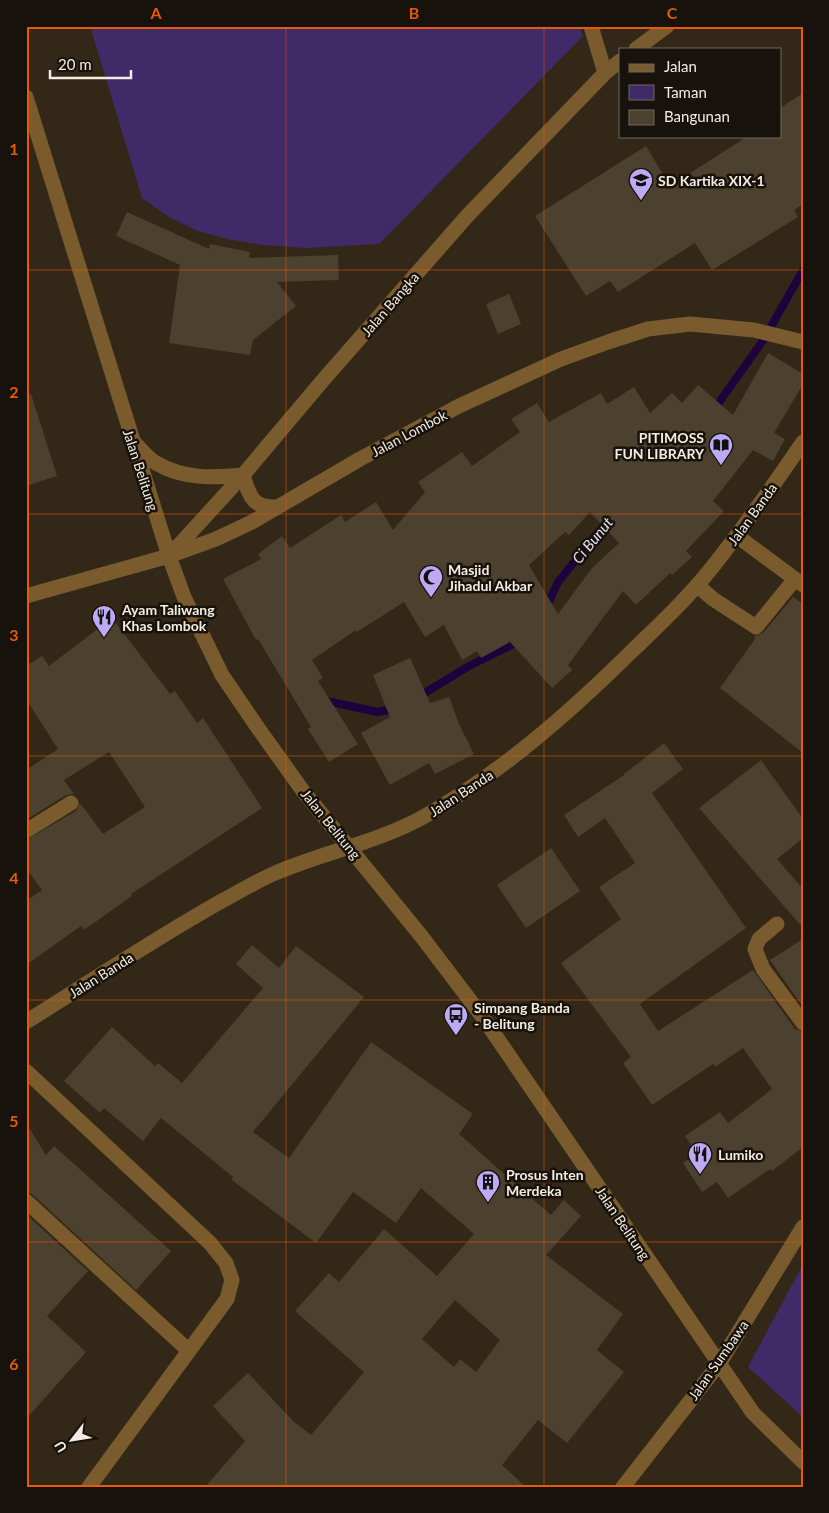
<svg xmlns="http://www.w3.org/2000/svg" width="829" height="1513" viewBox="0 0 829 1513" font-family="Lato,sans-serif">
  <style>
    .green { fill: #402a67 }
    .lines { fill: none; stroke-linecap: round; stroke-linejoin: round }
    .stream { stroke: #1d023d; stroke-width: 8 }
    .building { fill: #4c402f; fill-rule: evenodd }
    .minor { stroke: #795b2e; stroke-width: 15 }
    .grid { fill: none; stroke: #e8590c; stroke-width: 1; stroke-opacity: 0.55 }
    .labels { text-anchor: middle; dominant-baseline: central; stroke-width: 5; stroke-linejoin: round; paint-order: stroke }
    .poi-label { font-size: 14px; font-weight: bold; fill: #f4ece2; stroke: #17120b; text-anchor: start }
    .street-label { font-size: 14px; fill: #f4ece2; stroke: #17120b }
    .water-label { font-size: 15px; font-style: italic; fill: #e4dff2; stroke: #17120b }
    .neatline { fill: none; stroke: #e8590c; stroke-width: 2 }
    .grid-label { font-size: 16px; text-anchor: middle; font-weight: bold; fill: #e8590c }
  </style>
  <rect width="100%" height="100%" fill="#332818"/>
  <!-- green -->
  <path class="green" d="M90 26H579L583 36 379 244 306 248 263 245 227 239 198 231 169 217 142 198Z
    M803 1264V1417L748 1367Z"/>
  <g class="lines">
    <!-- stream -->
    <path class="stream" d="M713 411 764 339 803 270
      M546 608 558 582 610 518
      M418 697 469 666 522 640
      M322 700 378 712 397 708"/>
  </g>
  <!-- building -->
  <path class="building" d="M803 93V204L794 210 798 217 712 270 695 243 618 292 610 281 586 296 535 216 646 146 670 186 748 136H780V108Z
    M127 212 209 249 210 244 250 252 249 258 338 255 339 280 277 282 296 306 253 340 250 355 169 343 180 265 116 236Z
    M509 294 521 324 498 334 486 304Z
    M768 353 803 374V384L774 433 785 439 773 461 753 450 713 501 724 511 686 551 692 557 672 575 670 573 636 605 623 591 568 665 572 670 552 688 510 642 481 658 477 651 462 660 444 625 425 637 404 602 357 632 356 630 312 660 323 678 318 681 358 744 329 762 308 729 311 727 258 639 256 640 223 579 261 559 258 554 282 536 290 548 341 515 345 522 376 502 393 530 425 492 418 482 462 452 472 466 520 432 511 419 537 403 549 422 601 393 607 404 634 387 650 413 672 393 682 403 698 385 733 415ZM590 512 619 543 592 568 558 614 529 565 565 532 569 535Z
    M31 394 57 476 26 486V395Z
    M793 597 803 604V753L720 688 755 639 754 638 755 636 763 633Z
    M112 618 170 694 175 691 197 723 203 718 262 808 131 894 132 896 84 930 81 926 26 965V901L42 890 26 868V840L76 811 80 803 103 834 145 807 109 752 64 780 74 794 66 795 26 820V770L58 749 26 699V666L42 656 49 666Z
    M410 658 430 703 449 697 459 724 474 754 435 774 429 763 390 785 361 733 390 717 373 675Z
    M664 743 683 769 652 793 746 928 640 1004 658 1031 753 970 795 1029 803 1032V1147L772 1171 770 1169 728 1198 717 1182 702 1192 683 1163 697 1154 685 1136 720 1112 728 1123 772 1089 743 1048 715 1067 713 1064 652 1105 623 1063 631 1057 561 963 621 919 599 887 635 863 605 818 578 837 564 815 624 775V774Z
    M761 760 803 819V838L777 859 803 889V928L699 808Z
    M551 848 580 891 526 928 497 885Z
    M803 939V1007L770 960Z
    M252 945 279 968 296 946 364 997 253 1132 289 1158 371 1042 473 1114 459 1134 551 1215 564 1200 581 1216 546 1255 623 1314 597 1350 624 1372 567 1443 538 1420 502 1465 526 1487H205L245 1441 213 1406 248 1373 293 1421 311 1435 364 1372 295 1311 329 1273 339 1282 384 1229 437 1276 474 1234 421 1188 396 1223 353 1192 316 1243 232 1180 233 1177 161 1118 143 1141 104 1108 100 1113 64 1081 112 1027 155 1066 158 1063 182 1083 263 988 236 964ZM455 1300 500 1340 476 1372 460 1359 454 1367 422 1339Z
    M26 1123 46 1155 54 1146 171 1251 136 1290 32 1194 26 1192Z
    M26 1214 88 1271 47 1316 86 1352 26 1419Z"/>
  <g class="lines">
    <!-- minor -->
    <path class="minor" d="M591 26 605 73
      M636 49 667 26
      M26 97 169 556 184 597 222 675 258 728 303 791 422 937 482 1016 753 1413 803 1462
      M133 441C140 448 147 458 156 463 183 479 212 478 243 475 250 497 252 508 278 507
      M737 536 795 579
      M170 555 243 475 324 379 468 215 605 73 620 61
      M697 585 713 599 756 627 795 579 803 585
      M26 596 169 556 216 539 252 522 360 459 459 406 561 359 608 342 648 329 690 324 754 330 803 342
      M26 831 71 803
      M777 924 759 939 755 949 763 969 803 1023
      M26 1022C90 982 154 939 220 902 237 893 255 882 273 874 323 852 377 843 425 816 502 772 568 714 631 652 658 626 686 600 710 570 743 529 773 486 803 442
      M26 1071 210 1243 226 1263 232 1280 227 1299 89 1487
      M26 1201 189 1351
      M623 1487 719 1364 803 1227"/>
  </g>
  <!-- grid -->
  <path class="grid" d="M286 26V1487M544 26V1487M26 270H803M26 514H803M26 756H803M26 1000H803M26 1242H803"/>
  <!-- icons -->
  <defs>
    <g id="school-pin" transform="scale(1.25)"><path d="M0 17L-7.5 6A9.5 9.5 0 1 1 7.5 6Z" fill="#bea9f4" stroke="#17120b"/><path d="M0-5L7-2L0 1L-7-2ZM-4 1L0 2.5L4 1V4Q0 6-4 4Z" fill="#111"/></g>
    <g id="library-pin" transform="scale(1.25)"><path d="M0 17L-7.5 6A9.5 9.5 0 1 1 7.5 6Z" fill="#bea9f4" stroke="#17120b"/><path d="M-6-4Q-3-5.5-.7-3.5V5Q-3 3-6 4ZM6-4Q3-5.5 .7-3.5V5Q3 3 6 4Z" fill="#111"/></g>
    <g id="mosque-pin" transform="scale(1.25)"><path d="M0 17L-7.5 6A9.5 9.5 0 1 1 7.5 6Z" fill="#bea9f4" stroke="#17120b"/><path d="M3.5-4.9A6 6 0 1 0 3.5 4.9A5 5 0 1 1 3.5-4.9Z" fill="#111"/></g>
    <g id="restaurant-pin" transform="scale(1.25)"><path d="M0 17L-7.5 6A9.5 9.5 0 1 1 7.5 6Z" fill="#bea9f4" stroke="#17120b"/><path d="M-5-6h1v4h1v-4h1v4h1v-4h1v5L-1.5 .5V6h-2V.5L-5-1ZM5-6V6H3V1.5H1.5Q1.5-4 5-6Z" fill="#111"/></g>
    <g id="bus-pin" transform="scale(1.25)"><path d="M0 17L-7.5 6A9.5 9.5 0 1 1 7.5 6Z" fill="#bea9f4" stroke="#17120b"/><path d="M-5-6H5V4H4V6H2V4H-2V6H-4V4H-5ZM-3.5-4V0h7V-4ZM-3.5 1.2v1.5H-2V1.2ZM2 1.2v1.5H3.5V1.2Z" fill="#111"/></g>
    <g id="building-pin" transform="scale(1.25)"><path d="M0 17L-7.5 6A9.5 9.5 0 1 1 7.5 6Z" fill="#bea9f4" stroke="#17120b"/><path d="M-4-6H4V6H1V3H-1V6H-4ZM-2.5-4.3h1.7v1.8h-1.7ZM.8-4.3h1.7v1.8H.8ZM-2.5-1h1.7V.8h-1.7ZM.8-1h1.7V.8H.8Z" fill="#111"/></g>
  </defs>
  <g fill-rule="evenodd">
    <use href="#school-pin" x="641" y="180"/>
    <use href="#library-pin" x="721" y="445"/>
    <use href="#mosque-pin" x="431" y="577"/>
    <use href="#restaurant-pin" x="104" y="617"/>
    <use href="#bus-pin" x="456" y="1015"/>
    <use href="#restaurant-pin" x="700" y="1154"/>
    <use href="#building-pin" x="488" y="1182"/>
  </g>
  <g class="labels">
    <!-- poi labels -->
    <g class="poi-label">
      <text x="658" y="180">SD Kartika XIX-1</text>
      <text x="704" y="437" text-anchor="end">PITIMOSS<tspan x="704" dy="16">FUN LIBRARY</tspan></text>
      <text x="448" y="569">Masjid<tspan x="448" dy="16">Jihadul Akbar</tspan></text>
      <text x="122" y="609">Ayam Taliwang<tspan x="122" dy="16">Khas Lombok</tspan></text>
      <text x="474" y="1007">Simpang Banda<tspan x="474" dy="16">- Belitung</tspan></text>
      <text x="718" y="1154">Lumiko</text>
      <text x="506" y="1174">Prosus Inten<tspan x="506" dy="16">Merdeka</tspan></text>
    </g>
    <!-- street labels -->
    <g class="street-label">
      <text transform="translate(390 304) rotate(-49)">Jalan Bangka</text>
      <text transform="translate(409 433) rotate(-28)">Jalan Lombok</text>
      <text transform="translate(141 470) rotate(72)">Jalan Belitung</text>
      <text transform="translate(752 514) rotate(-54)">Jalan Banda</text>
      <text transform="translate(461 793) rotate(-33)">Jalan Banda</text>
      <text transform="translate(331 824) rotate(51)">Jalan Belitung</text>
      <text transform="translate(101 975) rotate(-32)">Jalan Banda</text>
      <text transform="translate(623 1223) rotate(56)">Jalan Belitung</text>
      <text transform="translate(718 1360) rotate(-55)">Jalan Sumbawa</text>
    </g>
    <!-- water labels -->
    <g class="water-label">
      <text transform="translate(592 540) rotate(-51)">Ci Bunut</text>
    </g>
  </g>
  <!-- border -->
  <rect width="829" height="1513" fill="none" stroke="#17120b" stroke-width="55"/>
  <!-- legend -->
  <rect x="619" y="48" width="162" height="90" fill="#17120b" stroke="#6f6961"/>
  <rect x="629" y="64" width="25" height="8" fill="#795b2e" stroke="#6f6961"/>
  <text x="664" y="72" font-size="15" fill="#f4ece2">Jalan</text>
  <rect x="629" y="85" width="25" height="15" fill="#402a67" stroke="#6f6961"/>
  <text x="664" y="98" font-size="15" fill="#f4ece2">Taman</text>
  <rect x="629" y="110" width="25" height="15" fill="#4c402f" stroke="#6f6961"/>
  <text x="664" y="122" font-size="15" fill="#f4ece2">Bangunan</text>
  <!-- north arrow -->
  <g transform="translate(72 1440) rotate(239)" stroke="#17120b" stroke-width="4" paint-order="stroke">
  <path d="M0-4L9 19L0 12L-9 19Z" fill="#f4ece2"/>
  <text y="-8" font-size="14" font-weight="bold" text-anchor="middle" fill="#f4ece2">U</text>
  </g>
  <!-- scale -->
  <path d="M50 70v8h81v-8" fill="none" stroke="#f4ece2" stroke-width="2.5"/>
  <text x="58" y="70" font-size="15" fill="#f4ece2" stroke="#17120b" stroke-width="4" paint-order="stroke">20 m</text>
  <rect x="28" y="28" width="774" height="1458" class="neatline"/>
  <g class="grid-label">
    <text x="156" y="19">A</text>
    <text x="414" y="19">B</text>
    <text x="672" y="19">C</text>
    <text x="14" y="155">1</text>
    <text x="14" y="398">2</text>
    <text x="14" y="641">3</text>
    <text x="14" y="884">4</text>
    <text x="14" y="1127">5</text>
    <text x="14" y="1370">6</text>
  </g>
</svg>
